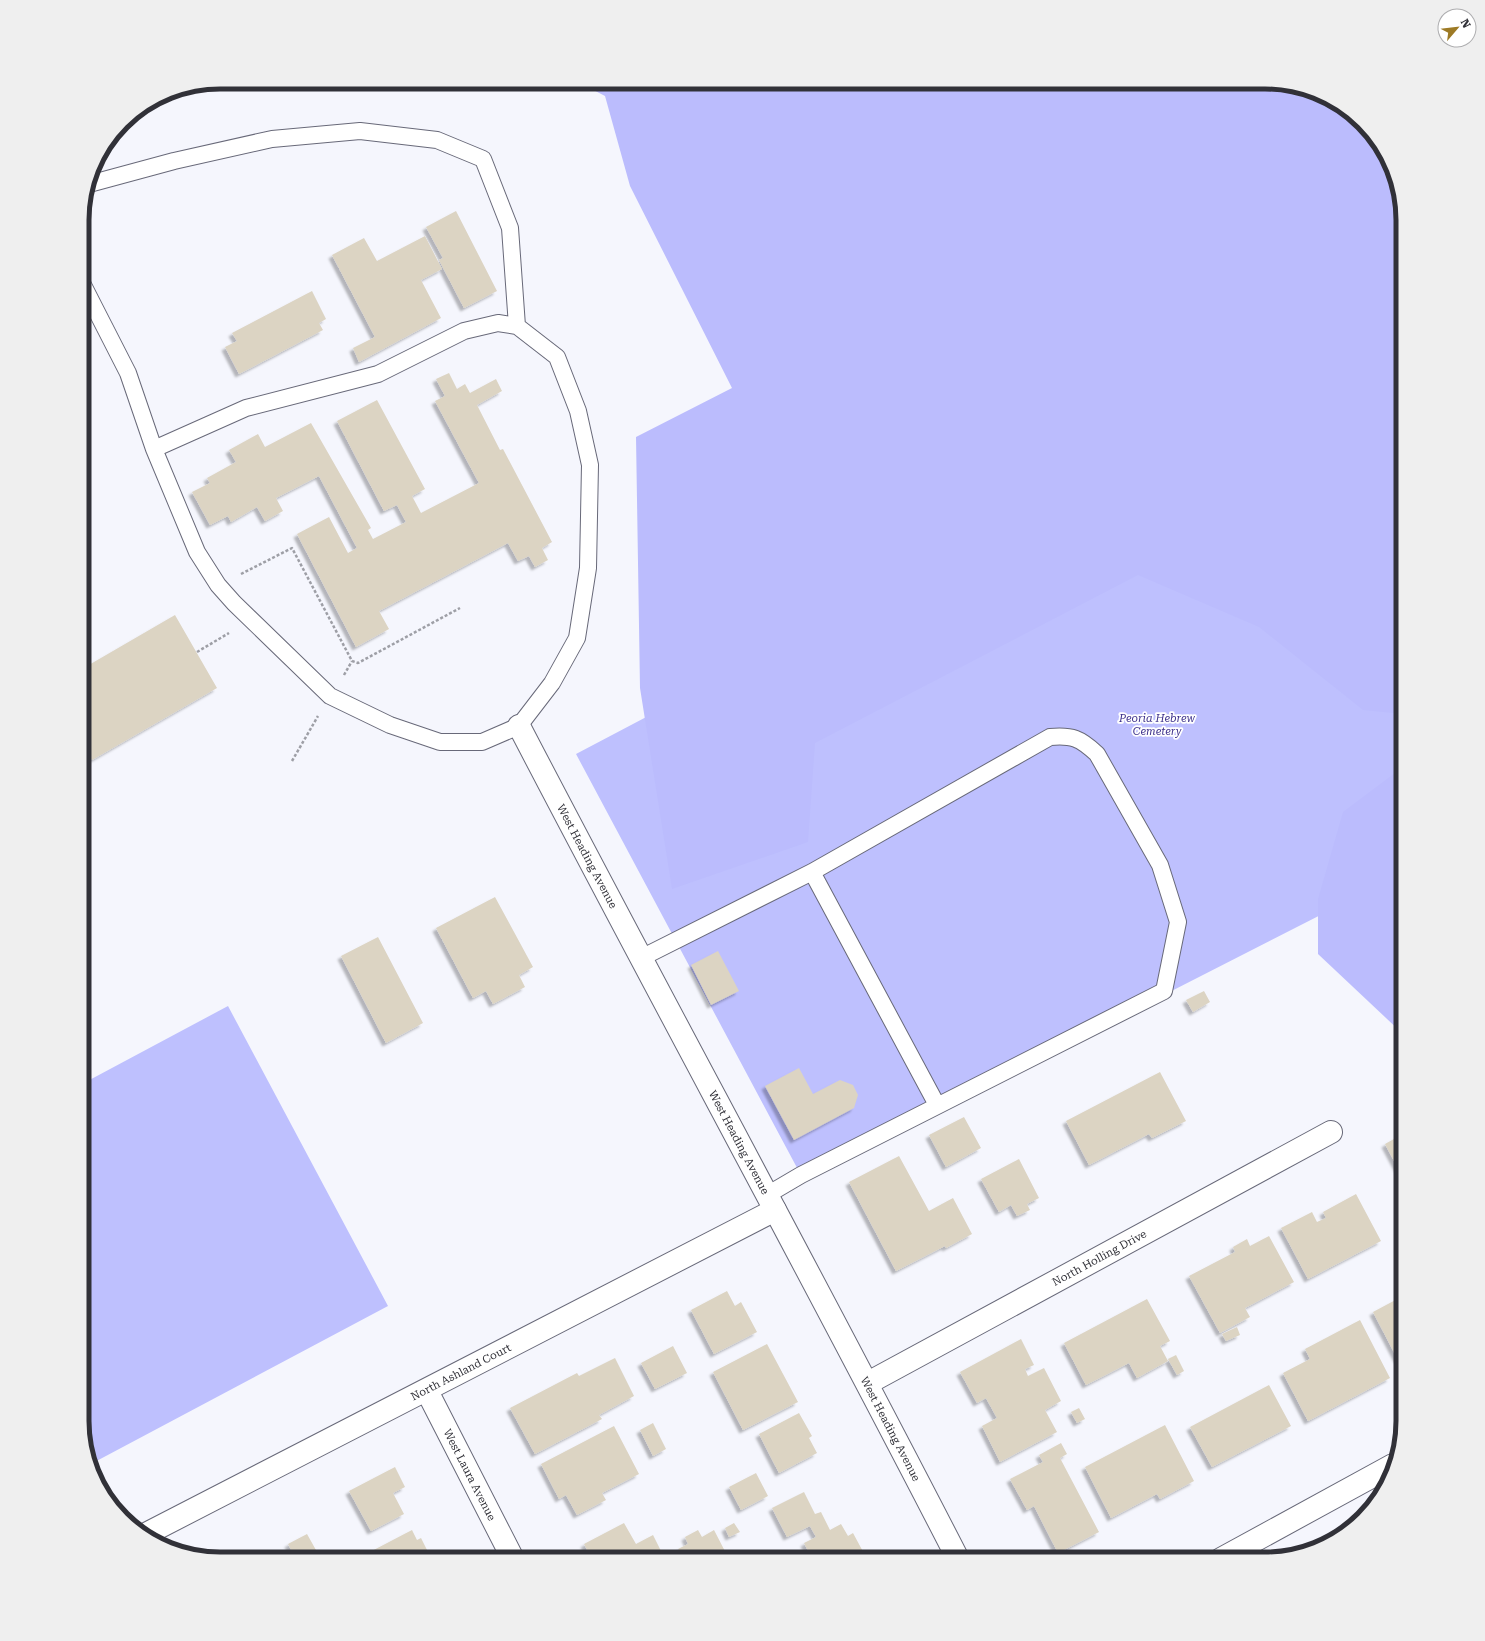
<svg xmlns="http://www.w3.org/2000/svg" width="1485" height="1641" viewBox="0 0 1485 1641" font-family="'Roboto Serif',serif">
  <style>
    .green { fill: #bec0fe }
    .forest { fill: #bbbcfd }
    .building { fill: #dcd4c3; filter: url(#shadow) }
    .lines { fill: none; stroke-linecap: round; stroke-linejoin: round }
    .service-casing { stroke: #686979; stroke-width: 18 }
    .minor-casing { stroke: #686979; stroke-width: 24 }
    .path { stroke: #9e9fa6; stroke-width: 2.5; stroke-dasharray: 3 2; stroke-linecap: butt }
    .service { stroke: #fff; stroke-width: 16 }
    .minor { stroke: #fff; stroke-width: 22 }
    .labels { text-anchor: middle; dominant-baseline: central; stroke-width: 3.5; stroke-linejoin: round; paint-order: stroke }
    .park-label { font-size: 11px; font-style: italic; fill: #3e328c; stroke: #fff }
    .street-label { font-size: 11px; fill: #313138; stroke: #fff }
    .rim { fill: none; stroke: #313138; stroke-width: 5 }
  </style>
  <defs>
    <filter id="shadow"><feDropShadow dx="-3.5" dy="3.5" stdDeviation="1" flood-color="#0004"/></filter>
  </defs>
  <rect width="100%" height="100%" fill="#f5f6fd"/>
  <!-- green -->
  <path class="green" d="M1403 319V873L803 1179 576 754Z
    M228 1006 388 1306 89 1465 82 1422V1084Z"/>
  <!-- forest -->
  <path class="forest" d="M578 82H1274L1326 96 1374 136 1396 175 1403 219V714L1363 710 1259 627 1138 575 815 743 808 842 672 889 640 688 636 437 732 388 630 186 605 96Z
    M1403 767V1034L1318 954V899L1343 812Z"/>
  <!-- building -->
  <path class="building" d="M456 211 497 291 464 308 439 260 443 258 426 227Z
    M425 236 442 269 421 280 441 318 359 362 353 348 375 337 332 255 364 238 377 261Z
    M312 291 326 319 319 323 323 330 239 374 225 347 237 341 232 333Z
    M449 373 457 389 465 384 470 393 496 379 502 391 477 405 500 450 503 449 552 542 542 548 548 560 535 567 529 556 518 561 508 543 379 611 389 629 356 647 297 534 329 517 348 553 357 548 319 476 276 498 283 511 265 521 257 507 231 522 228 516 210 525 192 492 210 483 207 478 236 462 229 450 258 434 265 447 311 423 371 528 368 530 373 539 406 522 397 505 384 511 337 421 377 400 425 489 412 496 421 513 479 483 435 401 445 396 436 379Z
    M175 615 217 688 92 760 82 745V669Z
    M495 897 533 967 519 975 525 987 493 1004 486 991 473 998 436 928Z
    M378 937 423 1023 386 1043 341 956Z
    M718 951 739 991 711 1005 691 965Z
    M1204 991 1210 1002 1193 1012 1186 1000Z
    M799 1068 813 1094 840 1080 853 1085 858 1095 854 1108 794 1140 765 1086Z
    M1160 1072 1186 1121 1152 1138 1149 1134 1089 1165 1066 1121Z
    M964 1117 981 1148 946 1167 929 1135Z
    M1403 1134V1178L1385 1144Z
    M899 1156 929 1211 953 1198 972 1234 946 1248 945 1246 896 1271 849 1182Z
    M1019 1159 1039 1198 1027 1204 1030 1210 1017 1216 1011 1205 999 1212 981 1179Z
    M1356 1194 1381 1241 1308 1279 1281 1228 1312 1212 1317 1222 1326 1218 1323 1212Z
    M1269 1236 1294 1282 1245 1308 1250 1317 1220 1333 1189 1276 1235 1252 1233 1247 1247 1239 1250 1246Z
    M727 1291 735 1306 741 1302 757 1332 714 1354 691 1310Z
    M1403 1296V1357L1398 1360 1373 1312Z
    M1147 1299 1170 1341 1160 1346 1168 1361 1137 1378 1129 1363 1086 1385 1064 1343Z
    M1360 1320 1390 1378 1308 1421 1283 1373 1310 1359 1305 1349Z
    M1237 1327 1240 1335 1226 1341 1222 1334Z
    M1021 1339 1034 1365 1025 1369 1028 1376 1044 1368 1061 1401 1045 1410 1057 1432 1000 1462 982 1426 997 1418 986 1398 977 1403 960 1372Z
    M767 1344 798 1402 743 1430 713 1372Z
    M673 1346 687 1373 655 1389 641 1363Z
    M1176 1355 1184 1371 1177 1375 1168 1359Z
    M615 1358 634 1396 599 1415 602 1419 535 1454 510 1408 577 1373 579 1376Z
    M1269 1385 1291 1426 1212 1467 1190 1427Z
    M1079 1408 1085 1419 1077 1423 1071 1412Z
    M799 1413 812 1436 809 1438 817 1453 779 1473 759 1434Z
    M653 1423 666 1449 653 1456 640 1430Z
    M1165 1425 1194 1481 1160 1499 1157 1494 1111 1518 1085 1467Z
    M614 1426 639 1474 602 1493 606 1500 577 1515 566 1495 559 1499 541 1464Z
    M1061 1443 1067 1454 1060 1458 1099 1532 1058 1553 1034 1506 1027 1510 1010 1479 1043 1462 1039 1455Z
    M395 1467 405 1487 393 1493 404 1514 371 1531 349 1491Z
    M756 1473 768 1496 741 1510 729 1487Z
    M804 1492 815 1514 821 1512 830 1530 841 1524 848 1536 853 1533 867 1559H812L804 1543 816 1537 810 1526 787 1537 772 1508Z
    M624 1523 636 1544 653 1535 665 1559H592L584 1544Z
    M734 1523 740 1532 729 1537 725 1528Z
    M412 1530 417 1540 421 1538 429 1554 422 1557 423 1559H371L368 1553Z
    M698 1530 702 1537 714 1530 729 1559H684L678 1549 688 1544 685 1537Z
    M307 1534 321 1559H296L288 1544Z"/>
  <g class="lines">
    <!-- service casing -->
    <g class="service-casing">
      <path id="service" d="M89 184 174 161 272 139 360 131 437 140 483 159 510 228 517 326
        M82 283 128 373 154 449 197 552 218 585 234 603 330 696 390 725 440 742H482L519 726 552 683 577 638 588 568 590 465 578 411 557 357 517 326 498 323 464 331 378 374 246 408 154 449
        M812 872 937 1105
        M641 958 812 872 1050 737C1072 735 1080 738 1097 754L1160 865 1178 922 1164 991 801 1175 767 1195"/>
    </g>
    <!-- minor casing -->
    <g class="minor-casing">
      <g id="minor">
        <path id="s1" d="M519 726C664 1005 815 1280 958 1559"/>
        <path id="s2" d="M868 1383 1331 1132"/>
        <path id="s3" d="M427 1391 513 1559"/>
        <path id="s4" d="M146 1534 775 1210"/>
        <path d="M1221 1559 1393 1465"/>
      </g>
    </g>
    <!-- path -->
    <path class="path" d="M241 574 292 548 352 661 358 663 460 608
      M197 652 229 633
      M344 675 352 661
      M292 761 318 716"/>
    <!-- service -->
    <use href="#service" class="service"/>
    <!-- minor -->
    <use href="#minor" class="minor"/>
  </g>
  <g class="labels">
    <!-- park labels -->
    <g class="park-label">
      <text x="1157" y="718">Peoria Hebrew<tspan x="1157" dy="13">Cemetery</tspan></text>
    </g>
    <!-- street labels -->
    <g class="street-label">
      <text stroke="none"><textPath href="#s1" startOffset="147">West Heading Avenue</textPath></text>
      <text stroke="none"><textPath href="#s1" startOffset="471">West Heading Avenue</textPath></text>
      <text stroke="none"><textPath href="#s2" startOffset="263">North Holling Drive</textPath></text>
      <text stroke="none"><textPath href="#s4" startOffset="354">North Ashland Court</textPath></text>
      <text stroke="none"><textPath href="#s1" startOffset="795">West Heading Avenue</textPath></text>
      <text stroke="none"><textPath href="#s3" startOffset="94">West Laura Avenue</textPath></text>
    </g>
  </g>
  <!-- crop -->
  <path d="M0 0H1485V1641H0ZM220 89H1265A131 131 0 0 1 1396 220V1421A131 131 0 0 1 1265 1552H220A131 131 0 0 1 89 1421V220A131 131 0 0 1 220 89Z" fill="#efefef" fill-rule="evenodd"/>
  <path class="rim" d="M220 89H1265A131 131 0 0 1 1396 220V1421A131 131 0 0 1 1265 1552H220A131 131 0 0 1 89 1421V220A131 131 0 0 1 220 89Z"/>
  <!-- north arrow -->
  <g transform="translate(1457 28) rotate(62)"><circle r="19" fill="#ffffff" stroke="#adadaf"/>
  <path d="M0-3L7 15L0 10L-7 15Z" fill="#9d7a25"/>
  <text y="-6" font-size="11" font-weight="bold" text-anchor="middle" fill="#313138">N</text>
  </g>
</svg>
